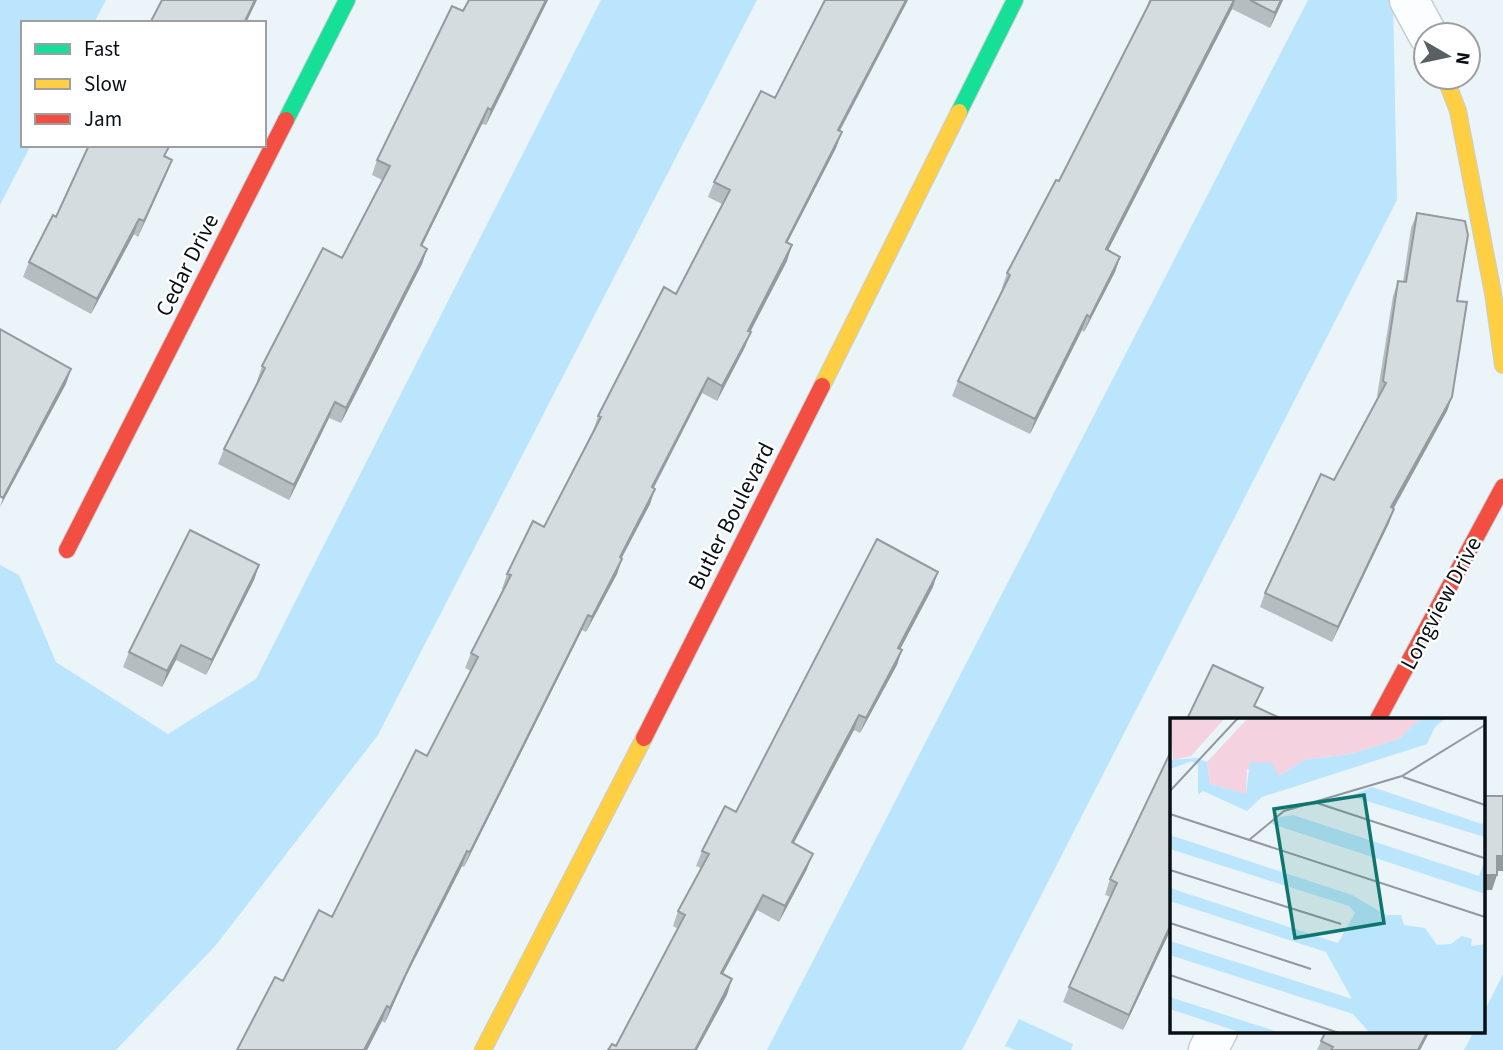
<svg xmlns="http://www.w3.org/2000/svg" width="1503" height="1050" viewBox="0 0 1503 1050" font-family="'Source Sans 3',sans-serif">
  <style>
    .water { fill: #bae5fc }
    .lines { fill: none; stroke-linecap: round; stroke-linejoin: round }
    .street-casing { stroke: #c6ced2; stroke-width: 41 }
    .fast-casing { stroke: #c6ced2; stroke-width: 18 }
    .slow-casing { stroke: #c6ced2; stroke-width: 18 }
    .jam-casing { stroke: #c6ced2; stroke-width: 18 }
    .street { stroke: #fcfdfe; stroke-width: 38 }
    .fast { stroke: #16e098; stroke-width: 16 }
    .slow { stroke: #ffcf43; stroke-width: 16 }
    .jam { stroke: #f24e42; stroke-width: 16 }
    .wall { fill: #b6bdc1 }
    .shaded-wall { fill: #949a9d }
    .building { fill: #d4dce0; stroke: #949a9d; stroke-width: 2 }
    .labels { text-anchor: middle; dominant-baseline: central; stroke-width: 5; stroke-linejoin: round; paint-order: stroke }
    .street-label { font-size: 23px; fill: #091014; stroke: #fff }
    .inset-road { fill: none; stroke: #91999d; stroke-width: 2 }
    .view { fill: #0f766e; fill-opacity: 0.15; stroke: #0f766e; stroke-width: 3.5 }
    .inset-edge { fill: none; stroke: #091014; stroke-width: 3.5 }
  </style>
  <rect width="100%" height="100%" fill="#ebf4f9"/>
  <!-- water -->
  <path class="water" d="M0 0H106L94 23H23V145H31L0 205Z
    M601 0H757L378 735 216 945 116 1050H0V565L19 575 56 662 168 734 256 679Z
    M1308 0H1393L1397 200 962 1050H767Z
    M1503 974V1050H1464L1474 1031H1484V1012Z
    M1019 1019 1073 1044 1071 1050H1015L1005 1046Z"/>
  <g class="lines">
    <!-- street casing -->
    <g class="street-casing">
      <path id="street" d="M1409 0 1428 35
        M1208 1050 1218 1031"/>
    </g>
    <!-- fast casing -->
    <g class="fast-casing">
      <path id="fast" d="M959 112 1015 0
        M286 120 347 0"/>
    </g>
    <!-- slow casing -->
    <g class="slow-casing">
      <path id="slow" d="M1445 77 1458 111 1493 293 1503 365
        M822 386 959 112
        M483 1050 644 738"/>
    </g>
    <!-- jam casing -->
    <g class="jam-casing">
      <path id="jam" d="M67 550 286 120
        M1378 719 1503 487
        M644 738 822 386"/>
    </g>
    <!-- street -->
    <use href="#street" class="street"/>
    <!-- fast -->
    <use href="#fast" class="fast"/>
    <!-- slow -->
    <use href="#slow" class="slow"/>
    <!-- jam -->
    <use href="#jam" class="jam"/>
  </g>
  <!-- wall -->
  <path class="wall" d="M548 0 486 125 482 124 422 246 427 249 422 264 341 423 329 418 289 500 218 464 224 449 258 382 257 381 262 366 342 258 382 180 372 175 377 160 463 11Z
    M908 0 840 131 836 148 787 243V261L750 332 745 347 717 401 702 393 654 488 650 504 622 558 617 574 586 632 582 630 464 867 462 866 407 974 385 1023 382 1021 367 1050H237L283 981 332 917 427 756 471 671 465 668 471 653 503 590 502 589 507 574 544 527 593 431 598 416 676 294 722 204 708 197 714 182 775 98Z
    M1149 0H1283L1270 28 1232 9 1108 250 1120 257 1115 272 1084 332 1082 330 1030 434 952 396 958 381 1003 289 1002 288 1007 273 1059 181 1146 10Z
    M166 157 172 160 166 175 138 237 134 234 91 314 23 277 29 262 56 217Z
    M1417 213 1457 301 1452 397 1447 411 1394 508 1389 523 1332 642 1260 607 1265 593 1334 480 1379 397 1377 396 1393 296 1398 281 1403 282 1411 228Z
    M259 565 254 580 206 675 176 660 162 687 123 667 129 652Z
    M933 587 900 649 897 665 860 733 854 730 794 843 807 869 779 922 757 910 723 974 727 995 678 929 673 926 678 911 701 868 696 866 702 851Z
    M1172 749V927L1123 1030 1063 1002 1069 987 1111 897 1105 895 1110 879Z
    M1326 1031H1430L1420 1050H1317Z"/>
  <!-- shaded-wall -->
  <path class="shaded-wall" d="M255 0H257L246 23H244Z
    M546 0H548L486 125 491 110Z
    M906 0H908L832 145 838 130Z
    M1234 0H1235L1232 9 1101 264 1106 249Z
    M1281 0H1283L1270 28 1275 13Z
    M488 108 482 124 415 260 421 245Z
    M842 132 836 148 780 257 786 242Z
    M172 160 166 175 138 237 144 221Z
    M139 219 134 234 91 314 97 299Z
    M792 245 787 261 743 346 748 331Z
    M427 249 422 264 341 423 346 408Z
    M1120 257 1115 272 1084 332 1090 317Z
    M1087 315 1082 330 1030 434 1035 419Z
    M751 332 745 347 717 401 722 386Z
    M71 369 66 384 0 507 3 498Z
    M708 378 702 393 646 502 652 487Z
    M1452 397 1447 411 1386 522 1391 507Z
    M335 402 329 418 289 500 294 485Z
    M655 489 650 504 614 572 620 557Z
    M1394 509 1389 523 1332 642 1338 627Z
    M622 559 617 574 586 632 592 617Z
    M259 565 254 580 206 675 212 660Z
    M938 572 933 587 893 663 898 648Z
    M588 615 582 630 464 867 470 852Z
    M181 645 176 660 162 687 167 671Z
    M902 650 897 665 860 733 866 718Z
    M859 715 854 730 786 857 792 842Z
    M467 851 462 866 407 974 385 1023 390 1008 413 959Z
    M813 854 807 869 779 922 785 906Z
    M1497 856H1503V871H1491Z
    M1484 875H1497L1492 890H1484Z
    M763 895 757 910 715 988 721 973Z
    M1172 922V927L1123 1030 1129 1015Z
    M732 979 727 995 697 1050H695Z
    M387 1006 382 1021 367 1050H364Z
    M1428 1031H1430L1420 1050H1418Z"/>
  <!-- building -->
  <path class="building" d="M162 0H255L244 23H150Z
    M469 0H546L491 110 488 108 421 245 427 249 346 408 335 402 294 485 224 449 265 368 262 366 323 248 342 258 390 166 377 160 452 6 463 11Z
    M825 0H906L838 130 842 132 786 242 792 245 748 331 751 332 722 386 708 378 652 487 655 489 620 557 622 559 592 617 588 615 470 852 467 851 413 959 390 1008 387 1006 364 1050H237L275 977 283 981 319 910 332 917 416 750 427 756 478 657 471 653 511 575 507 574 533 521 544 527 601 417 598 416 664 287 676 294 730 190 714 182 761 91 775 98Z
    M1151 0H1234L1106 249 1120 257 1090 317 1087 315 1035 419 958 381 1010 275 1007 273 1056 180 1059 181Z
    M1250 0H1281L1275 13Z
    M89 145H170L164 156 172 160 144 221 139 219 97 299 29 262 53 215 56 217Z
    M1417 213 1465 221 1468 235 1457 301 1467 302 1452 397 1391 507 1394 509 1338 627 1265 593 1321 474 1334 480 1386 383 1383 381 1398 281 1406 282Z
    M0 329 71 369 3 498 0 496Z
    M190 530 259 565 212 660 181 645 167 671 129 652Z
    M877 539 938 572 898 648 902 650 866 718 859 715 792 842 813 854 785 906 763 895 721 973 732 979 695 1050H608L612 1044 616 1046 685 915 678 911 709 854 702 851 725 806 736 812Z
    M1213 665 1263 688 1254 706 1282 719H1187Z
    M1172 749V922L1129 1015 1069 987 1117 883 1110 879Z
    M1484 796H1503V856H1497V875H1484Z
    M1326 1031H1428L1418 1050H1331L1333 1047 1321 1041Z"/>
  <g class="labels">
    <!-- street labels -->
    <g class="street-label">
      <text transform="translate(187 265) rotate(-63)">Cedar Drive</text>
      <text transform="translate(731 516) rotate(-63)">Butler Boulevard</text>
      <text transform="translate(1441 603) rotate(-62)">Longview Drive</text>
    </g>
  </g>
  <!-- overview -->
  <g transform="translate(1170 718)">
    <rect width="315" height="315" fill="#ebf4f9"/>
    <path d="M0 0H55L21 38 3 42ZM78 0H251L229 21 180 36 134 42 109 58 104 54 77 51 76 76 40 66 37 44Z" fill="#f5d2e0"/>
    <path d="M251 0H276L265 9 257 26 92 79 77 93 33 73 28 77V47L22 43 0 51V42L27 40 37 44 40 66 76 76 80 44 102 45 109 58 134 42 180 36 229 21ZM202 69 312 106 315 103V119L180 78ZM123 97 309 158 315 142V176L102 106 105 100ZM0 117 182 177 216 197H231L234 207 255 210 267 227 281 226 292 218 302 221 301 228 315 226V315H200L183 296 0 237V223L182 281 156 234 0 183V170L168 225 185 195 179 188 0 131ZM0 279 111 315H72L0 291Z" fill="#bae5fc"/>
    <path class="inset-road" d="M233 59 315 87M0 73 68 0M144 84 314 140M0 96 315 199M79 122 114 93 232 58 315 7M0 152 171 206M0 205 141 251M0 257 169 315"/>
    <path class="view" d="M194 77 214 205 125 220 104 91Z"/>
    <rect width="315" height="315" class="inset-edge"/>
  </g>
  <!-- legend -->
  <rect x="21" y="21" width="245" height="126" fill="#ffffff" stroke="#9d9fa1" stroke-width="2"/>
  <rect x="35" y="44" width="35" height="10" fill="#16e098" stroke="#9d9fa1" stroke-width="2"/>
  <text x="84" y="56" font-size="21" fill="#091014">Fast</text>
  <rect x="35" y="79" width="35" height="10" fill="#ffcf43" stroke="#9d9fa1" stroke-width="2"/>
  <text x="84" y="91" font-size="21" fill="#091014">Slow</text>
  <rect x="35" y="114" width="35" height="10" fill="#f24e42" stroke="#9d9fa1" stroke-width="2"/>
  <text x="84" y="126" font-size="21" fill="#091014">Jam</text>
  <!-- north arrow -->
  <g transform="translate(1447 56) rotate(99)"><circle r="33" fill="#ffffff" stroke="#9d9fa1" stroke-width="2"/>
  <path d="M0-5L12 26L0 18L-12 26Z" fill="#586064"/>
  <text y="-10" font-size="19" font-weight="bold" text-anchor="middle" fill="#091014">N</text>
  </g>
</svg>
